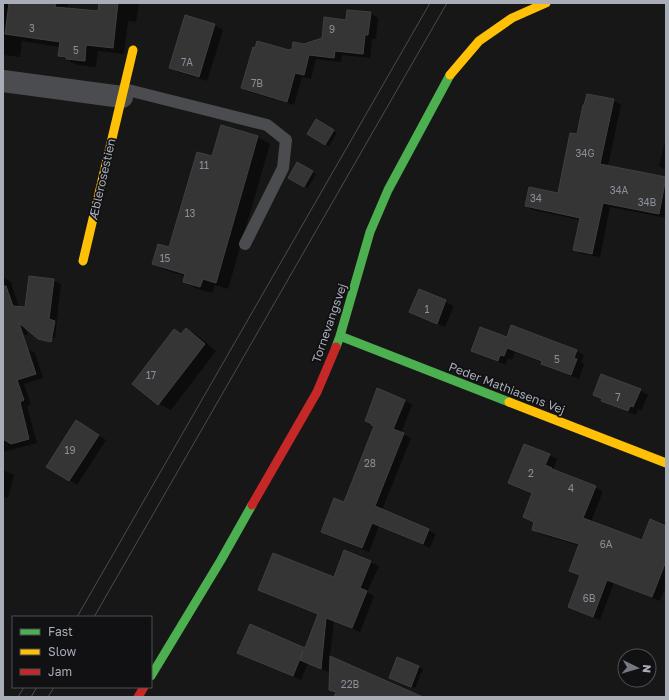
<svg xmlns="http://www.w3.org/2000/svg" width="669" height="700" viewBox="0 0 669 700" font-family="'Golos Text',sans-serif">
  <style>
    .shadow { fill: #0007 }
    .building { fill: #353536; stroke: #3f4043 }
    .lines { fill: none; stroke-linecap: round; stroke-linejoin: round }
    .lane { stroke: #4b4c50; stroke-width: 12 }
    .street { stroke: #4b4c50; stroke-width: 22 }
    .fast { stroke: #4caf50; stroke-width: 9 }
    .slow { stroke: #ffc107; stroke-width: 9 }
    .jam { stroke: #c62828; stroke-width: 9 }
    .tram { stroke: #4b4c4f; stroke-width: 1 }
    .labels { text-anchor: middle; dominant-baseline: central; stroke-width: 3.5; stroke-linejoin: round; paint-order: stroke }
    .number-label { font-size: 10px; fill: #8b8f98 }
    .street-label { font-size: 12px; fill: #a8adb8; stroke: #111113 }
  </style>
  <rect width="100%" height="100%" fill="#171717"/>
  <!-- shadow -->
  <path class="shadow" d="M3 3H68L67 9 99 12 100 3H139L136 22 128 21 124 54 98 51 96 67 78 65 71 62 59 56 60 47 22 41 20 57 3 55Z
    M348 11 371 13 378 18 376 39H372L370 58 342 55 341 62 316 59 311 79 302 77 294 105 250 92 242 88 289 51 323 38 347 21Z
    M186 17 215 25 223 30 207 81 178 72 170 68Z
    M613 100 621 105 608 166 666 178V218L610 207 600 257 582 254 574 249 580 220 533 210 526 206 558 194 577 136Z
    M316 120 337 133 329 146 308 133Z
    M221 126 258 137 270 144 228 289 215 285 212 293 195 288 184 281 185 276 165 270 154 264 170 249 212 157Z
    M666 138V170L659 166Z
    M297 163 316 174 308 188 289 178Z
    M4 278 11 282 19 308 26 309 53 280 61 284 55 338 38 336 26 328 28 335 6 333 3 331Z
    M420 290 454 306 445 327 411 312Z
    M186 329 198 336 216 351 171 410 159 404 133 384 174 330 182 335Z
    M507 338 576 351 584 355 581 362 584 364 579 379 550 368 542 363V362L515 352 512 360 508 358 506 365 480 355 472 350Z
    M27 349 35 353 43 378 24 384 31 405 27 406 37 443 3 452V357Z
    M640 390 648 395 641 411 638 409 636 415 610 405 594 395Z
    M406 401 412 405 401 433 411 438 382 510 436 534 430 548 379 526 369 552 329 536 322 532 345 503 391 434H392Z
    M84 426 106 440 77 485 48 466Z
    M549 455 557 459 553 470 603 491 591 522 642 542 666 527V587L660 601 614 583 600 620 569 607 581 576 570 570 580 546 540 534 533 529 535 522 524 517 533 493 510 483Z
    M3 470 14 475 8 498 3 497V498Z
    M345 551 379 566 367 592 374 596 360 632 334 621 330 657 399 697H340L330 689V673L308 663 301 680 239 653 305 649 319 615 267 594 259 590 335 579Z
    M398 658 423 669 415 688 392 679Z"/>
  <!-- building -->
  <path class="building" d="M9 3H56L55 7 98 11 99 3H118L113 48 86 45 85 61 66 59V57L58 56 60 42 5 34Z
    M347 10 371 12 368 35H365L363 54 335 51 334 58 309 55 304 75 295 73 287 102 241 88 253 47 255 48 257 41 289 50 292 49 293 42 304 44 322 38 324 17 346 20Z
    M185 15 215 24 199 77 169 68Z
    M587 94 614 99 600 164 666 177 659 214 603 203 592 254 573 250 580 218 525 206 529 187 558 193 570 133 577 134 583 105H584Z
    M316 119 334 130 325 145 307 134Z
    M221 125 258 136 216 283 203 279 200 287 183 282 185 274 152 264 158 244 169 247 197 152 212 156Z
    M297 162 313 171 304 187 288 178Z
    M29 276 54 279 49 319 55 321 51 342 38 339 19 323 36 374 17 380 24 400 20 402 29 439 11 444 3 439V286H6L13 306 25 307Z
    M419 289 446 300 437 324 409 312Z
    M511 325 577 350 574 358 577 359 571 375 541 364 542 361 507 348 504 356 500 355 498 361 471 351 480 327 507 337Z
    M186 328 205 344 158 405 132 384 174 329 181 334Z
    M601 374 641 389 633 407 630 406 628 411 601 401 602 399 593 395Z
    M377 388 405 400 393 429 404 433 375 506 429 529 423 544 372 523 362 548 321 532 334 498 344 502 374 426 371 425 372 424 365 421Z
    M76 420 99 435 69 481 46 467Z
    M524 444 550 454 545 465 552 468V469L596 486 583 518 642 540 650 519 666 526V561L652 597 607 580 593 617 568 607 580 575 569 571 579 544 532 530 534 522 523 517 532 493 508 483Z
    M344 550 371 561 360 588 367 591 352 628 326 618 321 669 300 660 303 651 293 676 237 653 250 624 305 648 318 614 258 590 273 553 334 577Z
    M330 656 423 697H334L336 692 329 690Z
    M397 657 419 666 411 687 389 678Z"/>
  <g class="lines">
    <!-- lane -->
    <path class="lane" d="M124 89 267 125 286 140 283 168 245 244"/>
    <!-- street -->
    <path class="street" d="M3 81 122 97"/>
    <!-- fast -->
    <path class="fast" d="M340 336 509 402
      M336 347 340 336 370 232 388 190 450 75
      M151 676 221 560 252 505"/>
    <!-- slow -->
    <path class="slow" d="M450 75 479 41 512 18 546 3
      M83 261 133 50
      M509 402 666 463"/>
    <!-- jam -->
    <path class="jam" d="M252 505 317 392 336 347
      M138 697 144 687"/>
    <!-- tram -->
    <path class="tram" d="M77 617 430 3
      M94 617 447 3
      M18 697 24 687
      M31 697 37 687
      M48 697 54 687"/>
  </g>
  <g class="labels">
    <!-- number labels -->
    <g class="number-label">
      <text x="32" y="28">3</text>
      <text x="332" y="29">9</text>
      <text x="76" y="50">5</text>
      <text x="187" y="62">7A</text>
      <text x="257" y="83">7B</text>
      <text x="585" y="153">34G</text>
      <text x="204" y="165">11</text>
      <text x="619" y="190">34A</text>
      <text x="536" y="198">34</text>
      <text x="647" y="202">34B</text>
      <text x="190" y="213">13</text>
      <text x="165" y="258">15</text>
      <text x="427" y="309">1</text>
      <text x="557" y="359">5</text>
      <text x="151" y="375">17</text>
      <text x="618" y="397">7</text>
      <text x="70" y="450">19</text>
      <text x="370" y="463">28</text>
      <text x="531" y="473">2</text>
      <text x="571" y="488">4</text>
      <text x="606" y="544">6A</text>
      <text x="589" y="598">6B</text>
      <text x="350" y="684">22B</text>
    </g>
    <!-- street labels -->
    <g class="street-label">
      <text transform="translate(102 179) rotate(-77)">Æblerosestien</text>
      <text transform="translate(329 323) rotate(-71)">Tornevangsvej</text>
      <text transform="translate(507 388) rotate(21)">Peder Mathiasens Vej</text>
    </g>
  </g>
  <!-- border -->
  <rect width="669" height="700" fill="none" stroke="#a8adb8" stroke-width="8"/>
  <!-- legend -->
  <rect x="12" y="616" width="140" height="72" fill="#111113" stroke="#4d4f55"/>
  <rect x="20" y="629" width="20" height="6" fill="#4caf50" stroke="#4d4f55"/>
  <text x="48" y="636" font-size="12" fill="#a8adb8">Fast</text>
  <rect x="20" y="649" width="20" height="6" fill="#ffc107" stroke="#4d4f55"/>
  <text x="48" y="656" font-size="12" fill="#a8adb8">Slow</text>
  <rect x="20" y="669" width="20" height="6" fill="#c62828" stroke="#4d4f55"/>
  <text x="48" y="676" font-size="12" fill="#a8adb8">Jam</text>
  <!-- north arrow -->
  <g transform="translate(637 668) rotate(95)"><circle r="19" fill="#111113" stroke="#4d4f55"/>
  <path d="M0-3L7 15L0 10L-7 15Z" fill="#757880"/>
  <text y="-6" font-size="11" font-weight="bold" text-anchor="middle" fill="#a8adb8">N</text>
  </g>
</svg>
